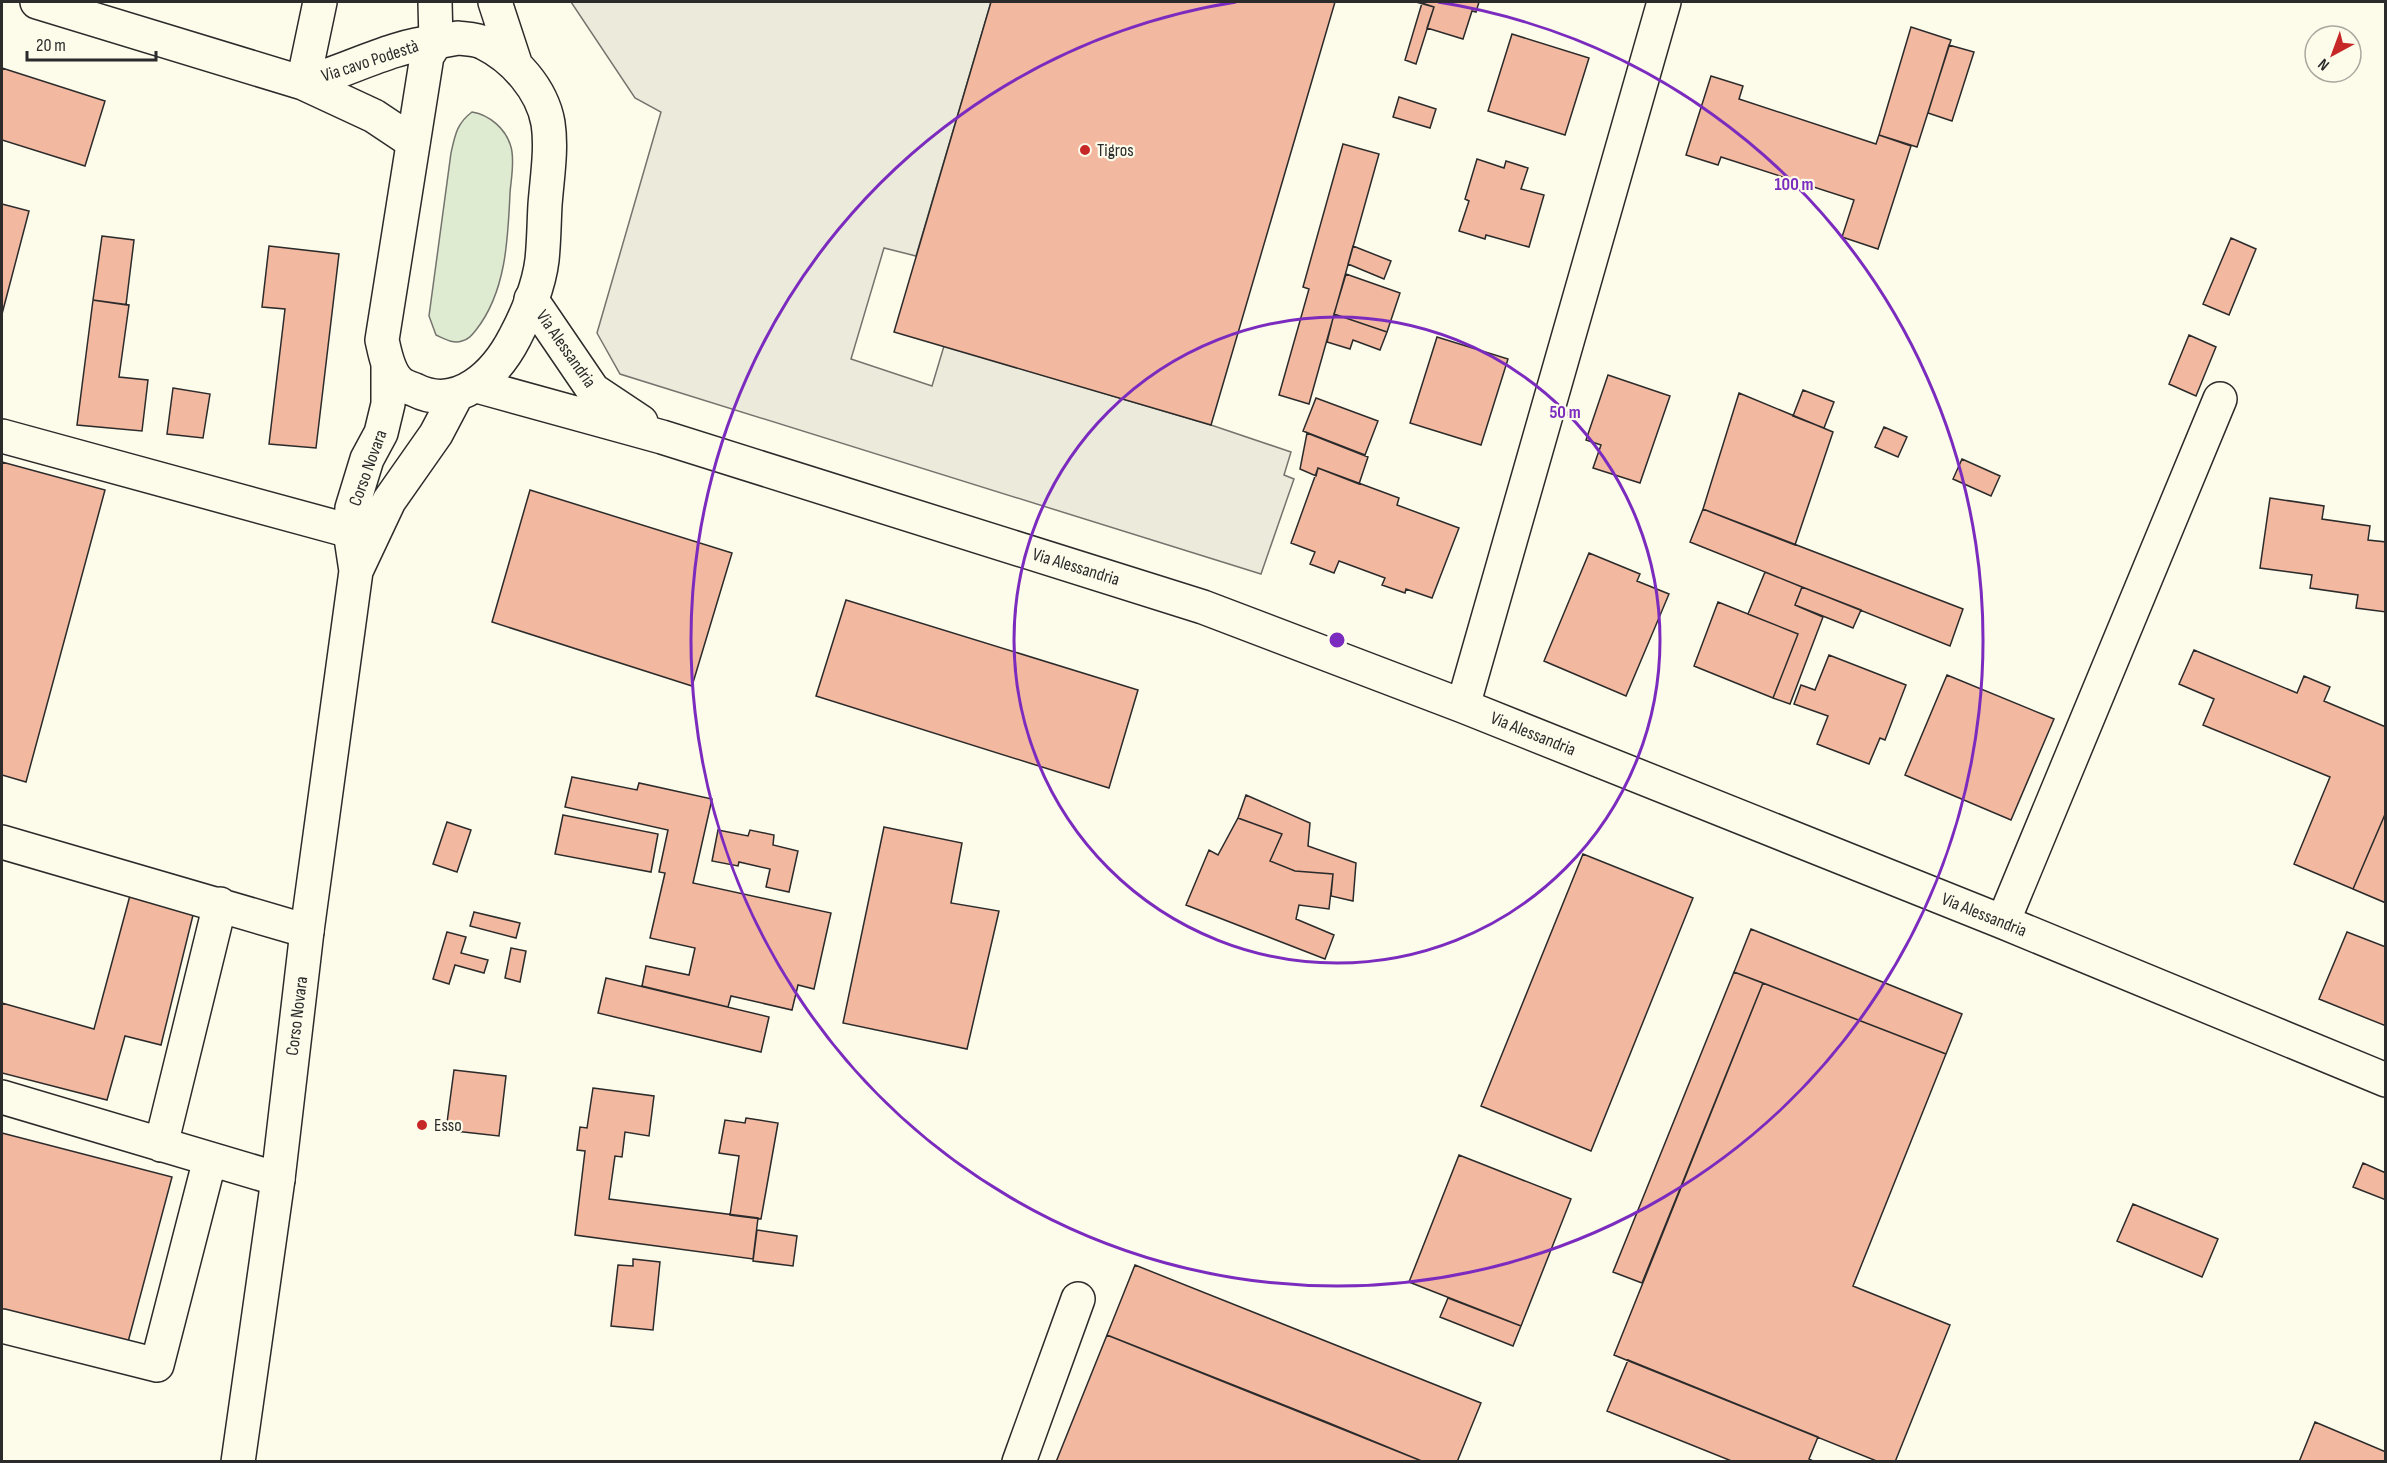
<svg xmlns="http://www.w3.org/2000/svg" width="2387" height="1463" viewBox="0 0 2387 1463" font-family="'Sofia Sans Condensed',sans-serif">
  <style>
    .green { fill: #deebd1; stroke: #74746e; stroke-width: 1.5 }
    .parking { fill: #eceadb; stroke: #74746e; stroke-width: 1.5 }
    .building { fill: #f2b8a0; stroke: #2b2b2b; stroke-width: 1.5 }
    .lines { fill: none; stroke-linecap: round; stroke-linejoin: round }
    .minor-casing { stroke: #2b2b2b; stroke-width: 36 }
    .major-casing { stroke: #2b2b2b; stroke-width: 36 }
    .minor { stroke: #fdfbea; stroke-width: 33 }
    .major { stroke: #fdfbea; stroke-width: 33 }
    .ring { fill: none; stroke: #7b2cbf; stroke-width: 3 }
    .poi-dot { fill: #c62828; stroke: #fdfbea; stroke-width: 2 }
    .labels { text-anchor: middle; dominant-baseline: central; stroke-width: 4.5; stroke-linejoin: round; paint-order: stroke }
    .street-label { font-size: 18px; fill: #2b2b2b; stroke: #fdfbea }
    .poi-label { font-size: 18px; fill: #2b2b2b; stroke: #fdfbea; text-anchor: start }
    .centre { fill: #7b2cbf; stroke: #fdfbea; stroke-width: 3 }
    .ring-label { font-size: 18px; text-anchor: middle; font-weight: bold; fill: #7b2cbf; stroke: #fdfbea; stroke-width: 4.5; stroke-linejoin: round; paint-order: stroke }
  </style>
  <rect width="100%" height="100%" fill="#fdfbea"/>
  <!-- green -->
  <path class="green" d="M472 112C490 115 506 129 511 147 515 161 511 179 510 193 508 239 506 292 476 330 472 335 469 339 462 341 453 344 445 339 436 335L429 316 451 153C455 135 457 123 472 112Z"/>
  <!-- parking -->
  <path class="parking" d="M571 2H991L916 256 884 248 851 359 932 386 944 346 1211 425 1291 452 1284 475 1294 479 1261 574 620 374 597 333 661 112 635 98Z"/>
  <!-- building -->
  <path class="building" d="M991 2H1335L1211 425 894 332Z
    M1416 2H1479L1476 12 1472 11 1463 39 1427 28 1434 7Z
    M1422 3 1434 7 1416 64 1405 60Z
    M1911 27 1951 40 1917 147 1879 135Z
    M1512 34 1589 58 1565 135 1488 111Z
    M1949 45 1974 52 1952 121 1928 113Z
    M2 68 105 101 85 166 2 140Z
    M1711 76 1743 86 1739 99 1876 144 1879 135 1911 146 1878 249 1842 237 1854 200 1721 157 1718 165 1686 155Z
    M1399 97 1436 109 1430 128 1393 117Z
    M1343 144 1379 154 1309 404 1279 395 1309 289 1303 287Z
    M1477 159 1504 168 1506 161 1528 168 1521 189 1544 195 1529 247 1486 235 1485 239 1459 231 1469 201 1465 199Z
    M2 204 29 211 2 314Z
    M102 236 134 240 126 305 93 300Z
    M2231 238 2256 249 2229 315 2203 304Z
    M269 246 339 254 316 448 269 444 285 309 262 307Z
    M1353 246 1391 261 1384 279 1348 264Z
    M1346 274 1400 293 1387 332 1334 314Z
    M93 300 129 305 119 377 148 380 142 431 77 425Z
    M1334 314 1387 332 1380 350 1353 340 1350 349 1327 342Z
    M2189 335 2216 347 2196 396 2169 384Z
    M1437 337 1508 359 1481 445 1410 423Z
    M1608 375 1670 396 1640 483 1593 468 1601 445 1586 440Z
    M173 388 210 394 203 438 167 434Z
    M1803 390 1834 402 1824 428 1793 416Z
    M1739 393 1833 432 1795 545 1703 509Z
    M1316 398 1378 421 1365 455 1303 431Z
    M1884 427 1907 437 1898 457 1875 447Z
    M1307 433 1368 457 1359 484 1318 468 1316 476 1300 469Z
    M1962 459 2000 476 1991 496 1953 479Z
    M2 462 105 490 26 782 2 775Z
    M1318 468 1399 498 1397 505 1459 528 1432 598 1406 589 1405 593 1382 585 1385 578 1339 561 1334 573 1310 564 1315 552 1291 543Z
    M530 490 732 553 692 686 492 622Z
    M2270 498 2324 506 2322 519 2370 526 2368 540 2386 542V612L2356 608 2358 595 2310 588 2312 575 2260 568Z
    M1703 509 1963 609 1950 646 1690 542Z
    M1589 553 1640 574 1637 581 1669 594 1626 696 1544 661Z
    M1765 572 1802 587 1795 605 1823 617 1790 704 1773 698 1798 634 1748 614Z
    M1802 587 1861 610 1853 628 1795 605Z
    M846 600 1138 690 1109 788 816 696Z
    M1718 602 1798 634 1773 698 1694 666Z
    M2194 650 2297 693 2304 676 2330 687 2324 701 2386 727V812L2353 889 2294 864 2330 777 2203 725 2214 699 2179 684Z
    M1829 655 1906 685 1885 740 1880 738 1869 764 1817 744 1828 716 1794 704 1801 685 1815 690Z
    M1947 675 2054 719 2011 820 1905 775Z
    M572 777 637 790 639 783 712 799 693 883 831 913 814 989 798 985 792 1010 731 996 728 1007 642 986 646 966 689 975 695 948 650 938 665 873 659 872 668 830 565 807Z
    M1246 795 1310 823 1308 846 1356 863 1353 901 1331 896 1333 874 1295 871 1270 861 1282 834 1238 818Z
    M2386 812V903L2353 889Z
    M563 815 658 834 651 872 555 854Z
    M1238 818 1282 834 1270 861 1295 871 1333 874 1329 909 1299 905 1296 919 1334 935 1325 959 1186 905 1209 850 1218 855Z
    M447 822 471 830 457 872 433 864Z
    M884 827 962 843 951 903 999 911 967 1049 843 1023Z
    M718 830 748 836 750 830 774 835 773 845 798 851 789 892 766 887 770 869 739 862 738 866 712 861Z
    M1583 854 1693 898 1591 1151 1481 1106Z
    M132 888 195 907 161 1045 125 1036 107 1100 2 1073V1003L94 1029Z
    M474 912 520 923 516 938 470 926Z
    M1751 929 1962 1014 1946 1054 1734 972Z
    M447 932 466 937 461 953 488 960 484 973 455 965 449 984 433 979Z
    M2347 932 2386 947V1026L2319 999Z
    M511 948 526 951 520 982 505 978Z
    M1734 972 1763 983 1642 1283 1613 1272Z
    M606 978 769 1017 761 1052 598 1013Z
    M1763 983 1946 1054 1853 1286 1950 1325 1895 1462H1879L1614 1355Z
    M454 1070 506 1076 499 1136 446 1130Z
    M593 1088 654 1096 649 1136 625 1132 622 1157 615 1156 609 1199 758 1218 753 1259 575 1235 585 1151 577 1150 580 1127 587 1128Z
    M746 1118 778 1123 761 1219 730 1215 739 1156 719 1153 725 1120 745 1123Z
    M2 1133 172 1177 128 1342 2 1310Z
    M1459 1155 1571 1199 1521 1326 1409 1282Z
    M2363 1163 2386 1173V1200L2353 1187Z
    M2133 1204 2218 1239 2202 1277 2117 1241Z
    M757 1230 797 1236 793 1266 753 1261Z
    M633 1259 660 1262 653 1330 611 1326 618 1265 633 1266Z
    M1135 1265 1481 1403 1457 1462H1424L1107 1335Z
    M1448 1298 1521 1326 1513 1346 1440 1317Z
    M1107 1335 1324 1421 1424 1462H1056Z
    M1628 1360 1818 1437 1809 1459 1815 1462H1734L1607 1411Z
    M2315 1422 2386 1452V1462H2299Z"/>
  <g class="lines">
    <!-- minor casing -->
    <g class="minor-casing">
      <path id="minor" d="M37 2 303 83 374 116 413 142
        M303 83C348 71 390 46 436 42
        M303 83 320 2
        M531 299 593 390 641 422
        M477 386 662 437 1203 607 1463 706 2003 922 2386 1080
        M2 436 350 531
        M1463 706 1664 2
        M2 842 307 931
        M2003 922 2220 399
        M2 1097 278 1179
        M161 1145 220 904
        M2 1326 157 1365 210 1159
        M1019 1462 1078 1299"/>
    </g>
    <!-- major casing -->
    <g class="major-casing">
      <path id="major" d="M435 2 436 42
        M495 2 516 66
        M458 38C466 39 477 39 484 43 514 58 542 89 548 123 552 149 547 178 545 205 544 223 544 241 542 260 539 285 527 315 515 337 496 374 458 412 415 390 410 388 403 386 399 382 388 372 385 353 382 340L427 56 436 42Z
        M356 571 389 501 436 434 456 396
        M238 1462 278 1179 307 931 356 571 350 531 352 508 367 459 381 433 388 404V364"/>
    </g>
    <!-- minor -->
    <use href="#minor" class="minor"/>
    <!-- major -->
    <use href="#major" class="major"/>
  </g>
  <!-- distance rings -->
  <g class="ring">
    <circle cx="1337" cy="640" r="323"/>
    <path d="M1438 2A646 646 0 1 1 1236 2"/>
  </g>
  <!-- markers -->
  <g class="poi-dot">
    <circle cx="1085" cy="150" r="6"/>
    <circle cx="422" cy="1125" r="6"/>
  </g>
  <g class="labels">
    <!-- street labels -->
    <g class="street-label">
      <text transform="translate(370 61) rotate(-18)">Via cavo Podestà</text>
      <text transform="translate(566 349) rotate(55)">Via Alessandria</text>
      <text transform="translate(368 468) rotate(-70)">Corso Novara</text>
      <text transform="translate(1076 567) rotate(17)">Via Alessandria</text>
      <text transform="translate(1533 734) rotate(22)">Via Alessandria</text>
      <text transform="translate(1984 915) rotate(22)">Via Alessandria</text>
      <text transform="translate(297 1016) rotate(-83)">Corso Novara</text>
    </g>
    <!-- poi labels -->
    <g class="poi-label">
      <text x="1097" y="150">Tigros</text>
      <text x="434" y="1125">Esso</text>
    </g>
  </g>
  <circle cx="1337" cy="640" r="9" class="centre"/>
  <g class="ring-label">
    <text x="1794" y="190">100 m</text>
    <text x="1565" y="418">50 m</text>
  </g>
  <!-- border -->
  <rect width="2387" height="1463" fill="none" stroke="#2b2b2b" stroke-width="6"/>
  <!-- north arrow -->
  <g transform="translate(2333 54) rotate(221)"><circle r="28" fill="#fdfbea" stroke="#a9a89e" stroke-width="1.5"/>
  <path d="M0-4.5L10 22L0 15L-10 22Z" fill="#c62828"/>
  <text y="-9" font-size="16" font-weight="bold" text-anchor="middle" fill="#2b2b2b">N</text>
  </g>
  <!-- scale -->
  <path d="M27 51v9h129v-9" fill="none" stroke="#2b2b2b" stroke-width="3"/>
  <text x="36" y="51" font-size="18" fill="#2b2b2b" stroke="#fdfbea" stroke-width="4.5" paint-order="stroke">20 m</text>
</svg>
